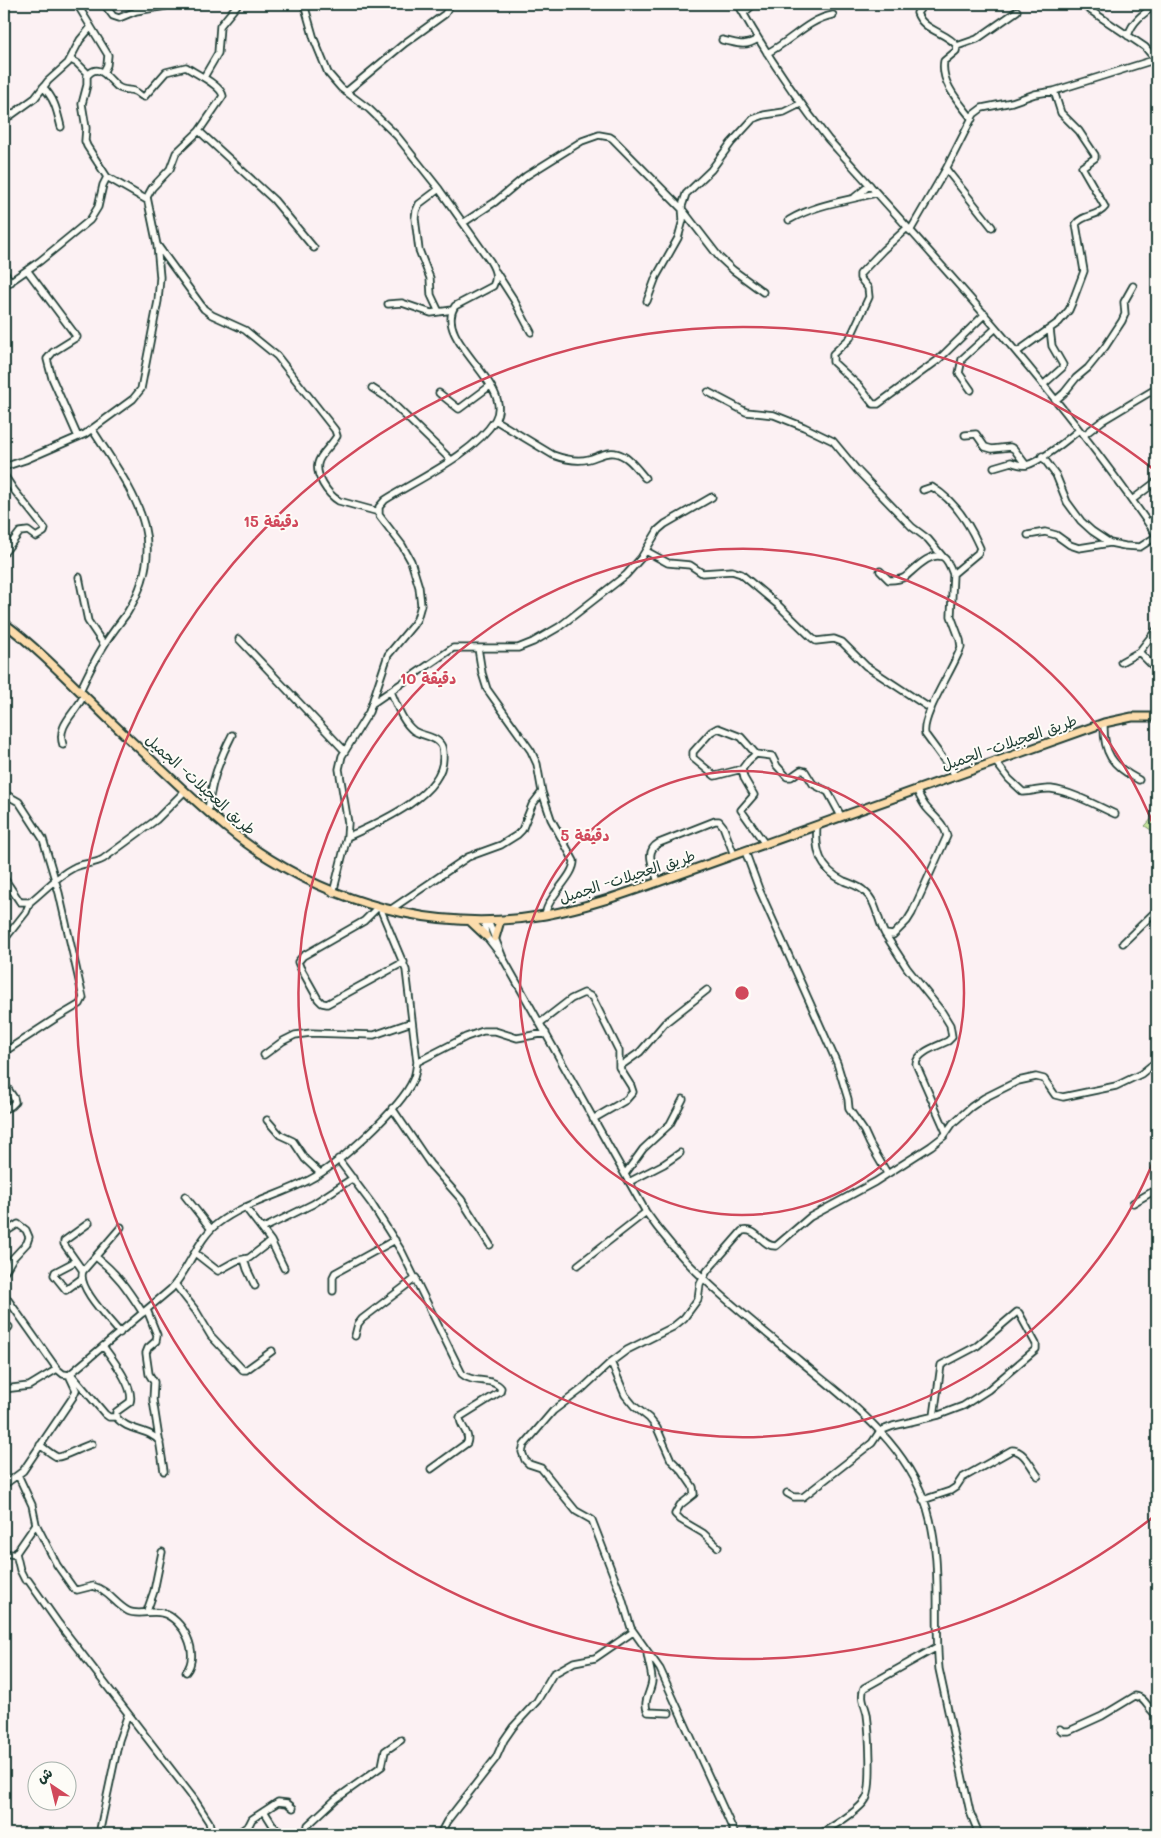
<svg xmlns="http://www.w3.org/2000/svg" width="1161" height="1838" viewBox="0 0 1161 1838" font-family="Mali,'Playpen Sans Arabic',sans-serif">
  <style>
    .green { fill: #c6e49b; stroke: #729068 }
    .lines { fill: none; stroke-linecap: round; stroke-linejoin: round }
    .minor-casing { stroke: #1f3d34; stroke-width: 9 }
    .major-casing { stroke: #1f3d34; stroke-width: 11 }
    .minor { stroke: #fdfcf7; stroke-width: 5.5 }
    .major { stroke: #fcdcac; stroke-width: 7 }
    .ring { fill: none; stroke: #d1495b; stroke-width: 2.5 }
    .labels { text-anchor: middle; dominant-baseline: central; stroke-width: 4; stroke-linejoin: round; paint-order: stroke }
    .street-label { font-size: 15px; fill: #1f3d34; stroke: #fdfcf7 }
    .centre { fill: #d1495b; stroke: #fdfcf7; stroke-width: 2.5 }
    .ring-label { font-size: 15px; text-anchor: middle; font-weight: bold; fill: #d1495b; stroke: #fdfcf7; stroke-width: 4; stroke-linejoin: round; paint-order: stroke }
  </style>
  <rect width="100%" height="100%" fill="#fcf1f3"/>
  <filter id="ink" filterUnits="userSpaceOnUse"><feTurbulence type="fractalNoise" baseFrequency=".02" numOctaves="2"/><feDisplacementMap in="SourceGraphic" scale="10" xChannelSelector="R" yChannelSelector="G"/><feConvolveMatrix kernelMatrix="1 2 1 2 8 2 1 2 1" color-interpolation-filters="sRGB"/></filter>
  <g filter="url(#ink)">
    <!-- green -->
    <path class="green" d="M1157 813V834L1145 826Z"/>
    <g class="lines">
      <!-- minor casing -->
      <g class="minor-casing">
        <path id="minor" d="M77 4 108 55 107 65 103 73
          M104 4 113 16 119 18 136 11 166 6
          M304 4 314 39 328 73 341 88 369 109 397 136 439 189 490 261C495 269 498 277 493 286L455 306C432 340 516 385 495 420 474 454 418 479 385 500L379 507V515L402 545 411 561 419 587 421 605 417 619 413 625 388 655 369 712 342 756 339 769 348 823 347 837 333 893
          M738 4C765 52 794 96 828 139 943 266 1060 394 1157 536
          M924 4 917 13C923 31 947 32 957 46L956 51 944 61C940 83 960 103 972 119
          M1081 4 1145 47 1155 59
          M136 11 138 4
          M744 13 754 4
          M1128 36C1132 21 1144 13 1157 4
          M722 40C738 43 742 48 758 39
          M957 46 977 39 1017 11
          M767 53C789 43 808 19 833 15
          M71 60 77 63 88 74
          M204 77 218 53 220 26 238 4
          M43 87C55 99 57 111 61 127
          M346 92 405 43 445 14 448 9 447 4
          M4 119 10 116 35 98 48 81 68 63 80 40 91 27
          M199 131 274 200 314 248
          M946 169 992 227
          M439 189 419 204 416 211 415 218 419 250 430 278 431 295 439 312
          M855 197 870 185
          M789 220C816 204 846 201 876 193
          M463 223 495 202 526 176 582 141 599 135 610 137 613 139 682 209 719 257 733 270 763 292
          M907 228 883 250 860 274V278L868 288 869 297 850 338 833 354V362L859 386 873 404H878L938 360 985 314
          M910 231 946 169 974 114 982 108 1012 102 1035 94 1054 91 1157 59
          M158 246 204 309 212 315 245 330 277 356 335 430 337 436C325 455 309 459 323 484 327 491 332 497 339 501L379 512
          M27 270 77 337 53 352 47 359 52 378 78 437
          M4 272 11 282
          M496 272 514 300 531 332
          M4 286 40 261 90 220 98 207 103 185 107 177 147 200
          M647 301 656 277 678 238 683 220 682 206 686 194 711 170 731 143 753 119 764 115 784 112 800 104
          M388 304 402 303 431 313 452 310
          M1017 352 1059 322 1069 310 1072 303 1084 271 1076 224C1083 214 1098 217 1105 207L1082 167 1095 158V155L1079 131 1061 113 1054 91
          M1043 385 1062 368 1063 365 1052 346 1050 329
          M372 388 386 397 451 460
          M971 390 959 373 962 359 996 328
          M708 392 746 412 774 415 804 427 833 441 857 470 912 527 928 539 943 557
          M439 393 459 409 490 386
          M1056 400 1064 393 1076 378 1088 368 1105 347 1122 321 1125 314 1124 302 1133 286
          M495 420 553 455C564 459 578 462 589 459 597 457 606 451 615 453 628 455 637 469 645 478
          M965 435 976 434 985 447 992 449 1010 447 1014 449 1026 465
          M1084 435 1102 421 1157 388
          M1042 456 1056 475 1067 502 1081 521 1092 531 1110 543
          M4 467 25 460 85 434 133 399 141 389 158 301 160 277 157 245 147 197 152 188 170 169 176 153 199 131 223 96C221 85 196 74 186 67L166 72 144 97C140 96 138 92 134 91 129 89 123 91 118 87 108 79 99 61 87 76V85L82 104 86 128 85 141 87 146 107 177
          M994 467 1011 462C1016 464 1021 466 1027 465 1041 461 1067 440 1079 430
          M4 475 14 490 45 529 44 532 36 537 28 531 20 532 4 553
          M923 490 932 487C954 500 970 525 980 548L978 553 953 574 951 616 960 640 961 647C954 668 921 716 925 734L955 775
          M1132 500 1157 481
          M1148 523 1157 516
          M1028 535 1045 532 1056 535 1070 545 1079 548 1110 543 1125 546 1140 547 1157 536
          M646 551 668 563 690 565 702 573 732 571 741 574 778 605 812 638 816 641 834 639 842 642 866 666 931 709
          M880 571 889 580C894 580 900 580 905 577 913 571 930 551 943 557 948 560 951 569 953 574
          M79 577 88 621 104 645
          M239 639 344 750
          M478 648 482 673 487 689 531 751 537 764 542 792 551 819 574 861C574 877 549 894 545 915
          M1139 652 1157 670
          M1121 662 1139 652 1157 629
          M80 691C87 676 94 661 103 647 110 635 119 624 127 613 173 539 132 492 92 429
          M373 703 453 648H518L533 642 559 627 626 575 641 558 658 530 665 524 712 497
          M1104 723C1103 753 1112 766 1139 780
          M63 745C56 725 76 713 84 695
          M995 761 1009 779 1023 792C1033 792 1041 788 1051 789 1073 792 1095 805 1115 814
          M742 769 715 776 693 758V752L711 732 718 728 741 737 756 754
          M208 812C210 786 220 758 232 735
          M817 825C815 850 819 869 844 881 851 884 860 886 865 892 877 902 878 922 885 934L893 935 907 921 912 913 947 836C944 823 934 817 926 807 922 802 919 795 916 789
          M347 837C376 824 445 795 443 756 443 753 443 748 441 745 436 736 422 736 414 731 402 722 397 705 391 692
          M765 844 741 810 754 795 744 778 742 769 748 761 756 754 772 756 777 766 787 777H791L801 770 805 771 813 784 828 792 841 816
          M745 851 759 889 837 1063 848 1099 849 1109 864 1131 870 1144 887 1173
          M4 878 20 902H30C44 891 57 876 73 868 83 862 93 865 103 859L156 820 185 791
          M658 882C654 867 643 852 659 843L715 821H719L723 826 734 855
          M377 908 364 921 303 956 298 962 300 967 318 999 322 1003 327 1004 404 962
          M390 910 468 857 501 845 517 835 522 830 532 805 542 792
          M484 921 486 936 500 954
          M488 921 503 958 646 1212C687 1272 745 1315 800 1361 850 1402 907 1444 927 1508 943 1561 934 1615 939 1669L970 1812 979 1834
          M885 934 907 968 942 1012 950 1025 952 1037 948 1041C938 1046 917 1052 916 1064L946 1132
          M4 940 26 912 30 902
          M1123 943 1157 910
          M540 1023 571 999 584 993 592 997 619 1051V1067L631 1086 633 1092 626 1100 593 1119
          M4 1052 53 1020 75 1007 80 1004 83 998 59 893 43 839 19 802 5 794
          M264 1055 283 1041 295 1035 311 1033 374 1035 412 1022
          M417 1062 466 1037 483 1031H495L517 1038 546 1033
          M619 1067 640 1052 665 1023 707 990
          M4 1083 14 1098 15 1102 11 1106 4 1109
          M392 1108 430 1164 461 1199 490 1245
          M267 1120 280 1135 293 1141 305 1159 320 1173
          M338 1159 371 1203 402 1252 462 1374C473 1384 492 1377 501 1388L500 1392 460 1417C459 1426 471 1433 467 1443L431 1469
          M625 1174 643 1149 670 1124 683 1099
          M629 1182 664 1164 680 1153
          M185 1196 211 1229
          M1133 1203 1157 1189
          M245 1207 271 1241 284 1268
          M262 1229 313 1204 353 1178
          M4 1233 18 1224 26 1230 29 1237 27 1243 13 1258 4 1273
          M195 1253 218 1271 236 1261 244 1259
          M96 1257C118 1274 128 1290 143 1313
          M76 1261 55 1272 54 1275 66 1290 81 1279
          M578 1265 646 1212
          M83 1271 64 1244V1241L89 1223
          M175 1284 196 1311 211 1336 243 1370H246L272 1351
          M255 1286 247 1269 244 1259 249 1258 271 1241
          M333 1291V1277L335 1273 395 1240
          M4 1294 57 1369 63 1374 69 1375 171 1289C188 1271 198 1238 217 1224 244 1203 279 1196 309 1180 337 1166 401 1108 413 1080 416 1074 416 1068 417 1062L406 970 380 908
          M147 1310 157 1335 156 1341 148 1348 146 1353 149 1374 154 1382 153 1400 164 1471
          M4 1332 9 1327
          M120 1333C110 1320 76 1287 83 1271L121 1227
          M355 1336 358 1324 362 1319 416 1278
          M103 1346C112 1358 135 1388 130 1402L116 1412V1417C128 1432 149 1428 160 1442
          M611 1362 625 1395 634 1406 649 1418 657 1428 671 1460 682 1471 693 1487 694 1494 680 1505 675 1514 681 1520 703 1533 718 1547
          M71 1374 105 1414 109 1417H116
          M4 1389 29 1386 57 1369
          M40 1445C45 1449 51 1454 57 1457 62 1458 83 1446 92 1444
          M18 1475 32 1505 36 1524 16 1553 20 1570 25 1580H28L59 1624 194 1799 209 1822 212 1834
          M4 1485 23 1471 73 1397 76 1390 69 1375
          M787 1493 794 1497H803L872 1443 880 1431 893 1426 939 1415 963 1406 988 1390 1036 1349V1344L1019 1313 1017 1312 977 1346 941 1365 934 1416
          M923 1500 950 1491 956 1487 962 1478 1012 1450C1024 1450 1031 1467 1038 1476
          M36 1524 57 1565 74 1589 77 1590 93 1586C108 1590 115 1604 128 1611 137 1616 152 1610 162 1613 183 1618 201 1654 186 1672
          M4 1553 16 1555
          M147 1611 154 1591 162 1552
          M647 1653C648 1662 652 1672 652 1681 651 1692 642 1702 648 1712L669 1713
          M1060 1729 1062 1731H1069L1102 1716 1135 1696C1146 1697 1148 1711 1157 1715
          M264 1811 274 1827 285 1834
          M99 1834 119 1740 128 1714
          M232 1834 241 1831 249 1825 252 1819 278 1802 287 1803 293 1808
          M287 1834 297 1832 308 1833
          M307 1834 308 1825 336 1799 382 1766 385 1751 401 1740
          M440 1834 447 1821 496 1758 504 1740 513 1727 537 1701 553 1674 574 1662 595 1658 633 1632
          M735 1834 660 1669 631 1628 621 1595 592 1520 576 1511 541 1468 529 1464 525 1460 522 1452 524 1445 553 1411 582 1389 611 1362 627 1350 673 1327 684 1318 698 1299 700 1284 707 1271 742 1231C757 1227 762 1247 776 1246L810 1217 875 1182 931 1146 944 1136 953 1123 971 1107 984 1098 1018 1081 1036 1077 1044 1079 1055 1095 1063 1097 1116 1086 1141 1074 1157 1061
          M820 1834C832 1827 860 1810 866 1799 873 1788 869 1729 867 1714 865 1705 860 1697 864 1688L937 1647
          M1150 1834 1157 1828"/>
      </g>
      <!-- major casing -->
      <g class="major-casing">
        <path id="major" d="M4 623C36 647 65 677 94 705 124 735 155 763 186 792 212 816 240 841 270 859 352 910 449 932 545 915 584 908 621 895 658 882L1104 723 1132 717H1157
          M470 921 486 936
          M495 938 500 921"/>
      </g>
      <!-- minor -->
      <use href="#minor" class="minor"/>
      <!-- major -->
      <use href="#major" class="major"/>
    </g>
  </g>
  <!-- distance rings -->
  <g class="ring">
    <circle cx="742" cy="993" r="222"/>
    <path d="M1157 1152A444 444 0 1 1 1157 834"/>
    <path d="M1157 1514A666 666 0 1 1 1157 472"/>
  </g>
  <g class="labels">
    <!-- street labels -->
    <g class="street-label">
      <text transform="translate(1009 742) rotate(-19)">طريق العجيلات- الجميل</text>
      <text transform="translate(201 784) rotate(42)">طريق العجيلات- الجميل</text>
      <text transform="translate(627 876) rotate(-18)">طريق العجيلات- الجميل</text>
    </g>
  </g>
  <circle cx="742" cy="993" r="8" class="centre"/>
  <g class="ring-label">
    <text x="271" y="527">15 دقيقة</text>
    <text x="428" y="684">10 دقيقة</text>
    <text x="585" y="841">5 دقيقة</text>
  </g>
  <!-- margin -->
  <rect width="1161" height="1838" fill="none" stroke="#fdfcf7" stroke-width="20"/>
  <rect x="10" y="10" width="1141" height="1818" fill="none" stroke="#1f3d34" stroke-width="2" filter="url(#ink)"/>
  <!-- north arrow -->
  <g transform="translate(52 1786) rotate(325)"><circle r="24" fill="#fdfcf7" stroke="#a4b0a9"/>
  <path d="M0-4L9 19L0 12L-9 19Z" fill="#d1495b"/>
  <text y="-8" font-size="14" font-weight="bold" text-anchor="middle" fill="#1f3d34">ش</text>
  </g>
</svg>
